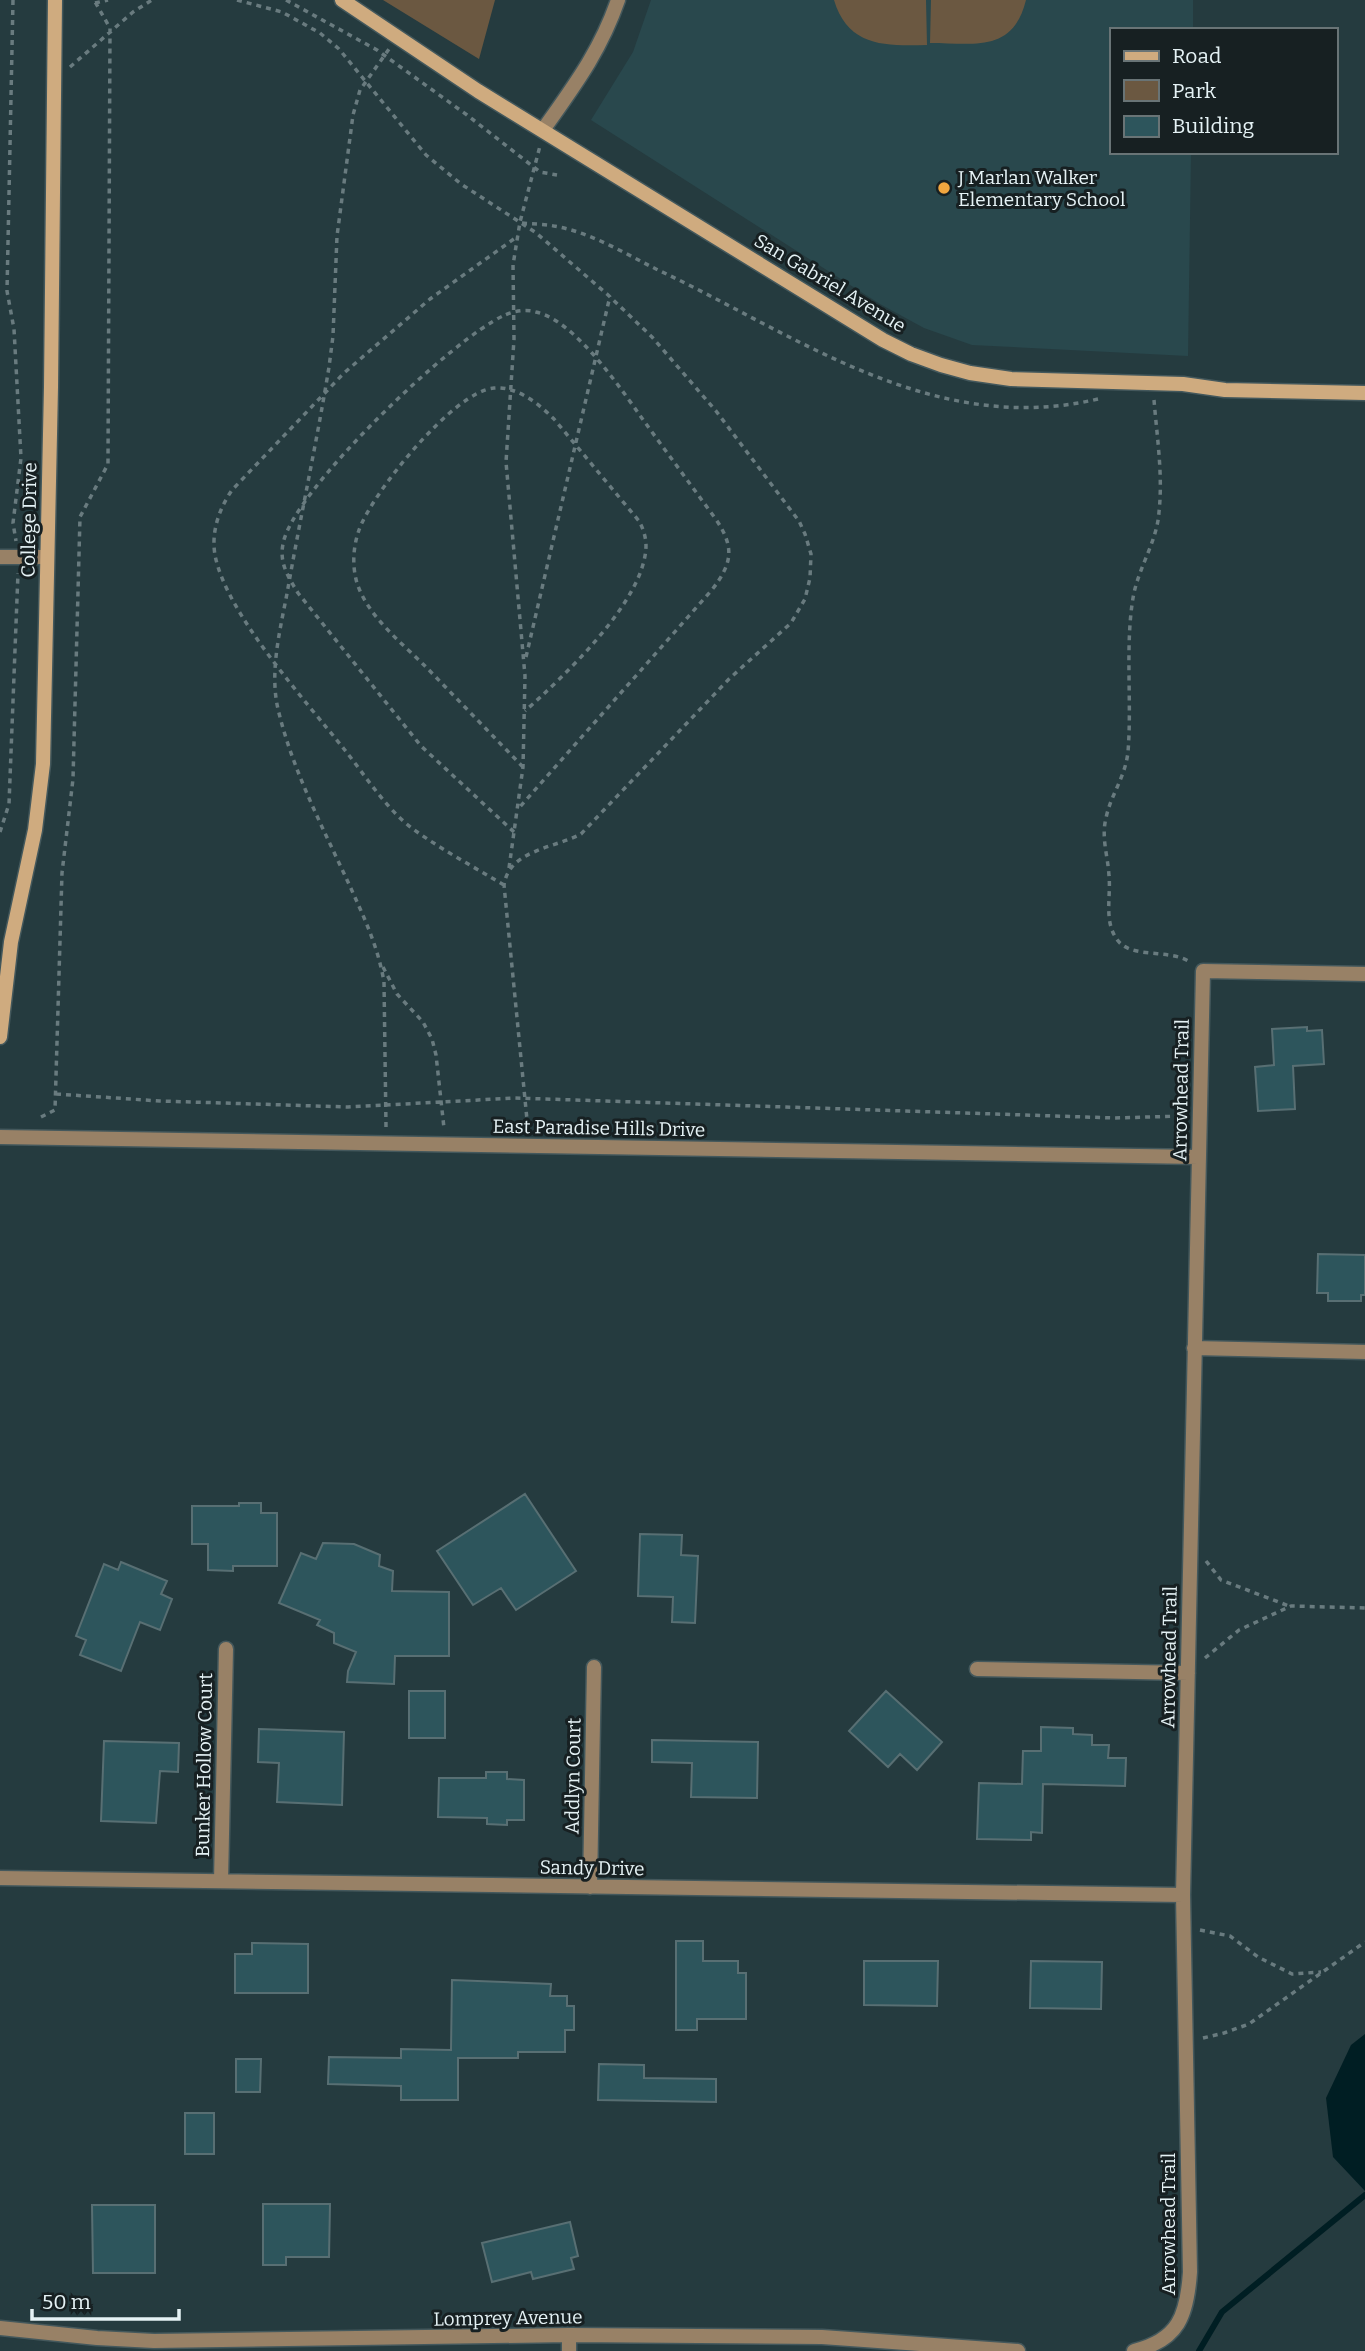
<svg xmlns="http://www.w3.org/2000/svg" width="1365" height="2351" viewBox="0 0 1365 2351" font-family="Bitter,serif">
  <style>
    .built { fill: #29484d }
    .green { fill: #6b5841 }
    .water { fill: #001e23 }
    .lines { fill: none; stroke-linecap: round; stroke-linejoin: round }
    .stream { stroke: #001e23; stroke-width: 6 }
    .building { fill: #2d555c; stroke: #586f73; stroke-width: 2 }
    .street-casing { stroke: #44585c; stroke-width: 17 }
    .secondary-casing { stroke: #44585c; stroke-width: 17 }
    .path { stroke: #697b7f; stroke-width: 3.5; stroke-dasharray: 5 5; stroke-linecap: butt }
    .street { stroke: #988166; stroke-width: 14 }
    .secondary { stroke: #cfab7f; stroke-width: 14 }
    .poi-dot { fill: #f0a63f; stroke: #172022; stroke-width: 2.5 }
    .labels { text-anchor: middle; dominant-baseline: central; stroke-width: 6; stroke-linejoin: round; paint-order: stroke }
    .poi-label { font-size: 19px; fill: #e5f2f5; stroke: #172022; text-anchor: start }
    .street-label { font-size: 19px; fill: #e5f2f5; stroke: #172022 }
  </style>
  <rect width="100%" height="100%" fill="#253b3f"/>
  <!-- built -->
  <path class="built" d="M651 0H1193V30H1111V152H1191L1188 356 972 345 924 328 880 304 591 120 633 52Z"/>
  <!-- green -->
  <path class="green" d="M383 0H495L479 59Z
    M834 0H926L927 45C885 46 848 47 834 0Z
    M931 0H1026C1013 53 974 43 930 43Z"/>
  <!-- water -->
  <path class="water" d="M1365 2034V2191L1333 2157 1326 2098 1351 2045Z"/>
  <g class="lines">
    <!-- stream -->
    <path class="stream" d="M1199 2351 1222 2312 1365 2195"/>
  </g>
  <!-- building -->
  <path class="building" d="M1307 1027V1031L1322 1030 1324 1064 1293 1066 1295 1109 1258 1111 1255 1067 1274 1065 1272 1029Z
    M1318 1254 1365 1255V1295H1361V1301H1328V1293H1317Z
    M525 1494 576 1571 516 1610 501 1588 473 1605 437 1551Z
    M239 1503H261V1513H277V1566H233V1571L208 1570V1544H192V1506H239Z
    M640 1534 682 1535 681 1555 698 1556 695 1623 672 1622 673 1597 638 1596Z
    M323 1543 354 1544 380 1555 379 1566 393 1571 392 1591 449 1592V1656H395L394 1684 347 1682 348 1671 356 1652 334 1643V1633L317 1625 320 1620 279 1603 301 1553 316 1559Z
    M121 1562 167 1581 161 1594 172 1599 160 1630 140 1622 121 1671 80 1655 86 1640 76 1636 104 1564 118 1570Z
    M409 1691H445V1738H409Z
    M886 1691 942 1742 917 1770 900 1754 888 1767 849 1731Z
    M1041 1727 1073 1728V1734L1092 1735V1745H1109L1108 1758H1126L1125 1786 1043 1784 1042 1833 1031 1832V1840L977 1839 979 1783 1022 1784 1023 1751H1041Z
    M259 1729 344 1732 342 1805 277 1802 279 1763 258 1762Z
    M652 1740 758 1742 757 1798 691 1797 692 1763 652 1762Z
    M104 1741 179 1743 178 1772 160 1771 156 1823 101 1821Z
    M486 1772H507V1779L524 1780V1820H507V1825L487 1824V1818L438 1817 439 1778H486Z
    M676 1941H703V1961H738V1973H746V2019H697V2030H676Z
    M252 1943 308 1944V1993H235V1954H252Z
    M864 1961H938L937 2006 864 2005Z
    M1031 1961 1102 1962 1101 2009 1030 2008Z
    M452 1980 551 1984 550 1996H567V2006H574V2030H565V2052H518V2058H458V2100H401V2086L328 2084 329 2057 401 2058V2049L451 2050Z
    M236 2059H261L260 2092H236Z
    M599 2064 644 2065V2078L716 2079V2102L598 2100Z
    M185 2113H214V2154H185Z
    M263 2204H330L329 2257H286V2265H263Z
    M92 2205H155V2273H93Z
    M570 2222 578 2256 571 2258 574 2269 533 2279 531 2272 492 2282 482 2243Z"/>
  <g class="lines">
    <!-- street casing -->
    <g class="street-casing">
      <path id="street" d="M543 130C574 86 600 52 618 0
        M0 557H47
        M0 1137 1198 1157
        M1194 1348 1365 1352
        M977 1669 1188 1673
        M0 1878 1183 1895
        M221 1881 226 1649
        M590 1887 594 1667
        M0 2328 97 2338 154 2341 569 2335 822 2337 1018 2351
        M569 2335V2351
        M1134 2351C1179 2340 1187 2315 1190 2272L1183 1895 1203 971 1365 974"/>
    </g>
    <!-- secondary casing -->
    <g class="secondary-casing">
      <path id="secondary" d="M342 0 478 91 883 340 911 354 941 365 970 373 1011 379 1183 384 1225 390 1365 393
        M0 1037 11 942 35 830 43 764 51 387 55 0"/>
    </g>
    <!-- path -->
    <path class="path" d="M13 0 7 291 14 329 21 458 13 523 16 541
      M237 0 282 12 320 33 339 49 426 155 461 184 535 232 607 294 652 337 716 411 799 521 805 534 811 554 810 578 805 599 791 623 729 679 581 834C555 848 509 850 504 885L528 1130
      M286 0 377 50 467 115 540 172 557 175
      M95 3 108 0
      M70 67 133 12 152 0
      M522 223C533 224 544 224 554 226 590 232 624 253 656 269 797 335 933 438 1098 399
      M1154 400C1157 437 1163 475 1159 512 1157 542 1138 568 1133 598 1125 646 1132 703 1128 752 1125 778 1111 794 1106 818 1101 838 1108 856 1109 876 1111 896 1104 920 1116 938 1129 960 1169 948 1190 962
      M526 657 610 296
      M523 767C491 734 459 701 427 668 402 643 368 617 357 583 352 566 353 547 359 530 372 493 454 391 494 388 517 386 539 404 554 419L639 521C643 528 646 537 646 546 645 601 563 677 525 711
      M0 832 9 804 18 573
      M514 832 421 746 298 593C289 578 279 564 283 544 292 491 454 337 505 315 514 311 526 309 536 312 577 321 625 395 649 428 671 458 693 488 715 518 735 547 733 563 711 591L518 809
      M509 868 523 767 525 676 506 462 514 339 513 265 520 222 540 146
      M504 885C474 867 442 850 413 829 386 809 365 775 344 749 306 701 226 614 215 555 211 532 219 509 232 490L344 373 430 299 518 236
      M383 967 397 994 423 1022 432 1039 436 1055 444 1128
      M56 1094 160 1101 348 1107 515 1098 1114 1118 1183 1116
      M41 1117 55 1110 62 873 73 779 80 517 108 464 110 28 94 0
      M386 1127 384 982C378 946 363 915 348 882 322 826 292 769 278 709 269 670 281 627 288 588 301 514 317 441 329 367L333 336 337 236 353 115 360 90 389 49
      M1206 1561 1221 1580 1289 1606
      M1205 1658 1239 1630 1291 1606 1365 1608
      M1200 1930 1230 1936 1258 1957 1292 1974 1321 1972
      M1203 2038 1224 2033 1249 2024 1365 1942"/>
    <!-- street -->
    <use href="#street" class="street"/>
    <!-- secondary -->
    <use href="#secondary" class="secondary"/>
  </g>
  <!-- markers -->
  <circle class="poi-dot" cx="944" cy="188" r="7"/>
  <g class="labels">
    <!-- poi labels -->
    <g class="poi-label">
      <text x="958" y="177">J Marlan Walker<tspan x="958" dy="22">Elementary School</tspan></text>
    </g>
    <!-- street labels -->
    <g class="street-label">
      <text transform="translate(830 283) rotate(31)">San Gabriel Avenue</text>
      <text transform="translate(29 520) rotate(-89)">College Drive</text>
      <text transform="translate(1181 1090) rotate(-89)">Arrowhead Trail</text>
      <text transform="translate(599 1128) rotate(1)">East Paradise Hills Drive</text>
      <text transform="translate(1169 1657) rotate(-89)">Arrowhead Trail</text>
      <text transform="translate(204 1765) rotate(-89)">Bunker Hollow Court</text>
      <text transform="translate(573 1776) rotate(-89)">Addlyn Court</text>
      <text transform="translate(592 1868) rotate(1)">Sandy Drive</text>
      <text transform="translate(1168 2224) rotate(-90)">Arrowhead Trail</text>
      <text transform="translate(508 2318) rotate(-1)">Lomprey Avenue</text>
    </g>
  </g>
  <!-- legend -->
  <rect x="1110" y="28" width="228" height="126" fill="#172022" stroke="#697476" stroke-width="2"/>
  <rect x="1124" y="51" width="35" height="10" fill="#cfab7f" stroke="#697476" stroke-width="2"/>
  <text x="1172" y="63" font-size="21" fill="#e5f2f5">Road</text>
  <rect x="1124" y="80" width="35" height="21" fill="#6b5841" stroke="#697476" stroke-width="2"/>
  <text x="1172" y="98" font-size="21" fill="#e5f2f5">Park</text>
  <rect x="1124" y="116" width="35" height="21" fill="#2d555c" stroke="#697476" stroke-width="2"/>
  <text x="1172" y="133" font-size="21" fill="#e5f2f5">Building</text>
  <!-- scale -->
  <path d="M32 2309v10h147v-10" fill="none" stroke="#e5f2f5" stroke-width="3.5"/>
  <text x="42" y="2309" font-size="21" fill="#e5f2f5" stroke="#172022" stroke-width="5" paint-order="stroke">50 m</text>
</svg>
